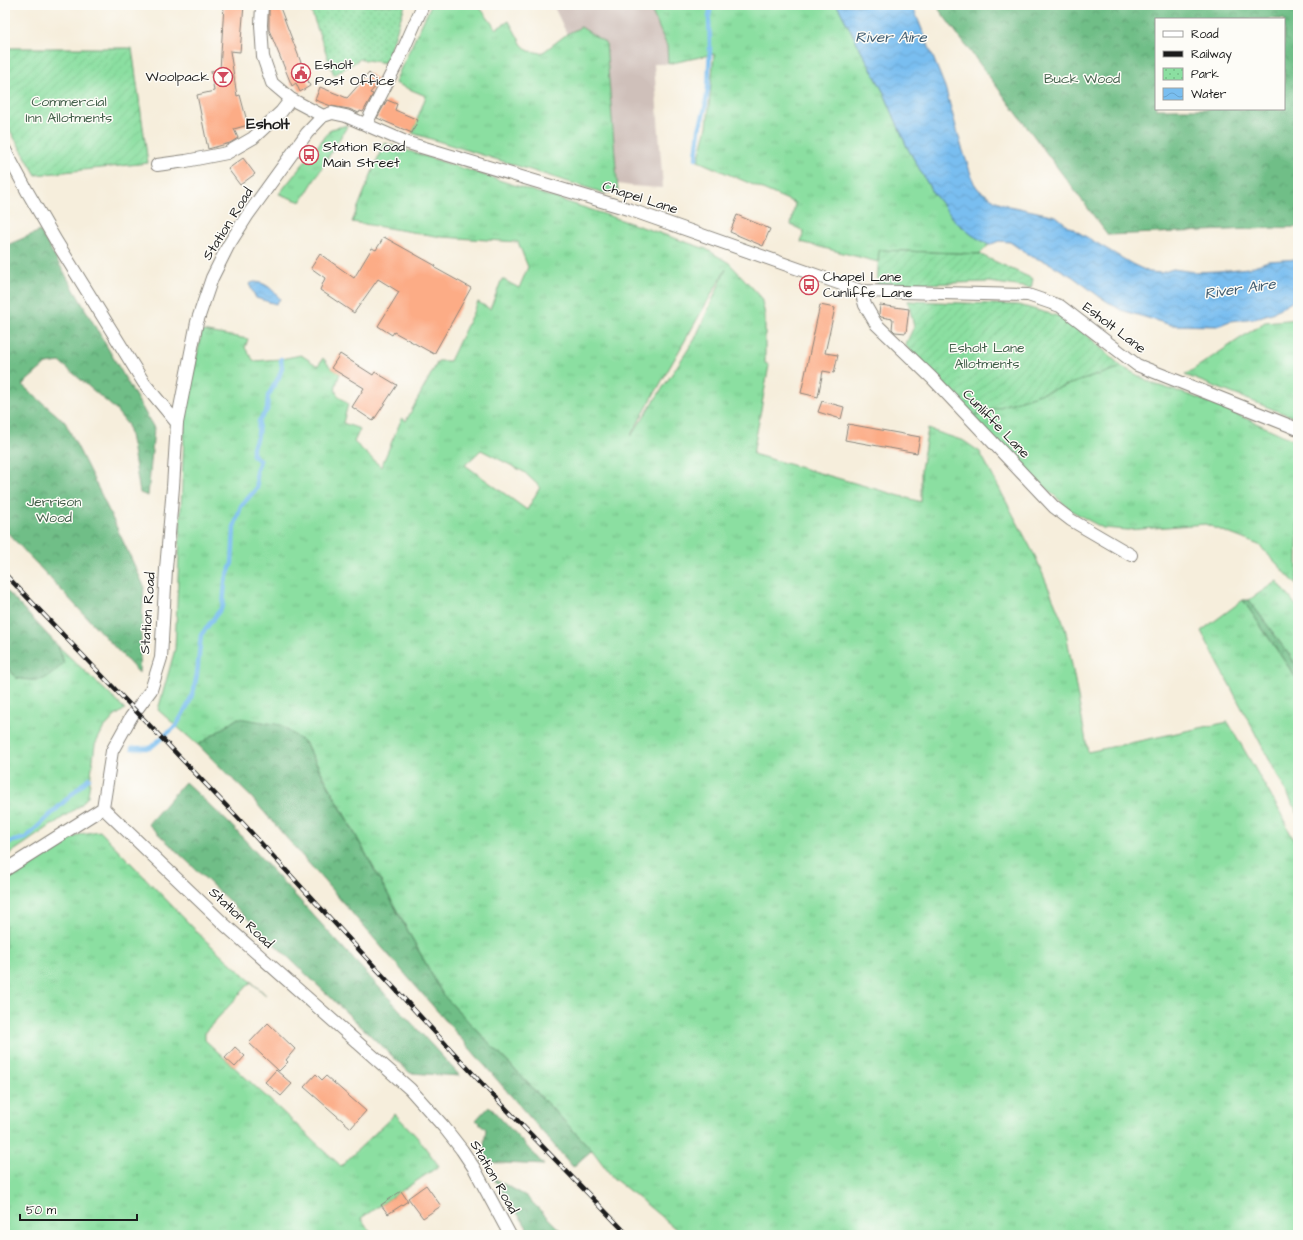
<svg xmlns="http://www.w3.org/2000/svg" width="1303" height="1240" viewBox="0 0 1303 1240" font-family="'Architects Daughter',sans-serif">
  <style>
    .industrial { fill: #cfc0ba }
    .grass { fill: url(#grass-tufts); stroke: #547e5e; fill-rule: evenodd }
    .forest { fill: url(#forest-crowns); stroke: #466d52; fill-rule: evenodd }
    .park { fill: url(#park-dots); stroke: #547e5e }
    .garden { fill: url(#garden-furrows); stroke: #547e5e }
    .water { fill: url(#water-waves); stroke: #4a6d86 }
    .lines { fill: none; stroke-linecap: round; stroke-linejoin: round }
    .stream { stroke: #79bef0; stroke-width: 4.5 }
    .building { fill: #fcac86 }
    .minor-casing { stroke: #89857c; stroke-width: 14 }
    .minor { stroke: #fff; stroke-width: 12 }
    .rail-casing { stroke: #1c1c1c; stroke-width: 4.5 }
    .rail { stroke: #fdfcf7; stroke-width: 3; stroke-dasharray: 9; stroke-linecap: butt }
    .labels { text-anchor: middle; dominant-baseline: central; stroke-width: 3; stroke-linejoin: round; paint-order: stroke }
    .poi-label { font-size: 14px; fill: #1c1c1c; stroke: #fdfcf7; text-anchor: start }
    .park-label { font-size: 14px; fill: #43604b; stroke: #fdfcf7 }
    .street-label { font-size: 14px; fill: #1c1c1c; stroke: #fdfcf7 }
    .water-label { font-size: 15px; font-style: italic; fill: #415d71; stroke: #fdfcf7 }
    .quarter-label { font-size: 16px; font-weight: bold; fill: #1c1c1c; stroke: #fdfcf7 }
  </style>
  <defs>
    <pattern id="grass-tufts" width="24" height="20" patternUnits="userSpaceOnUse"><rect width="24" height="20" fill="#8bdfa1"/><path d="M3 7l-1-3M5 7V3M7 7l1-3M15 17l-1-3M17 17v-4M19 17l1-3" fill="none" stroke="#77bf8a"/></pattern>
    <pattern id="forest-crowns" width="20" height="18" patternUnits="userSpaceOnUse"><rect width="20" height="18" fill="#70be87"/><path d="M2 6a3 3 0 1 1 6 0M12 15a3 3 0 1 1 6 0" fill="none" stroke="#5b9a6e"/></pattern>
    <pattern id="park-dots" width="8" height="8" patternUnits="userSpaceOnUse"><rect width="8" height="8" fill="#8bdfa1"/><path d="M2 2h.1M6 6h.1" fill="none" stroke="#77bf8a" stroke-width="1.8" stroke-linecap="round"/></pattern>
    <pattern id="garden-furrows" width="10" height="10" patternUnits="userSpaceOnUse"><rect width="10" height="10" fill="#8bdfa1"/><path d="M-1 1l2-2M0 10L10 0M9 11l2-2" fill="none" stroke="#77bf8a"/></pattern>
    <pattern id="water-waves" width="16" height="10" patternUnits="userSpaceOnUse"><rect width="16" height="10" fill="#79bef0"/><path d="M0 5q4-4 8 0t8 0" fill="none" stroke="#68a3cd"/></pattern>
  </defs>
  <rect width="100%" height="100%" fill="#fdfcf7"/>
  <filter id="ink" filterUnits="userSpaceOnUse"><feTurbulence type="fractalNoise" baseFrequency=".025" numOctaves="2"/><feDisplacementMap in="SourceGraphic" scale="8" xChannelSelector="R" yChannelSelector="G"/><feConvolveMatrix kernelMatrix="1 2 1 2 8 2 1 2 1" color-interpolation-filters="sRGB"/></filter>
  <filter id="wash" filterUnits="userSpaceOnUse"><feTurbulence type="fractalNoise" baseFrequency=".012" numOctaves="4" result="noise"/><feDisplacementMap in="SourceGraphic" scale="16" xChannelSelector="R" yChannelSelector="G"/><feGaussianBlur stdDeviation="0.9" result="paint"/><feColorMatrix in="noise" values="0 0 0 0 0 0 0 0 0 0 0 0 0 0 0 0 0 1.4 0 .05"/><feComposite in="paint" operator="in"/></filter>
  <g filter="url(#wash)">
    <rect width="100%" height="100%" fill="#f6eedc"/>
    <!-- industrial -->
    <path class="industrial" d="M553 5H649L667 47 668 64H654L663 188 631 186 618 184 606 43 581 27 567 34Z"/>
    <!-- grass -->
    <path class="grass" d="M431 5H478L496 29 509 21 522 45 529 51 542 53 567 34 581 27 606 43 618 192 604 193 412 133 426 96 395 83 400 70Z
      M649 5H837L884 93 907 147 933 193 957 222 972 235 989 245 979 254 879 250 878 262 801 242 804 231 791 225 795 203 698 161 707 127 714 54 668 64 667 46Z
      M348 125 301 202 279 194 331 129Z
      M384 143 595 211 706 249 729 263 761 297 765 315V363L769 365 753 454 921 502V469L928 429 964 441 980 452 1036 558 1065 627 1088 752 1228 722 1279 810 1298 849V1235H683L640 1199 613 1178 592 1150 443 995 305 742 238 718 198 745 158 710 175 649 185 412 202 331 248 339 245 348 254 361 281 359 301 355 318 366 323 358 331 368 340 373C334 392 332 391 348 404L343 423 360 429 354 442 381 467 402 418 406 421 438 361H450L478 302 490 309 502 279 519 288 528 267 518 242 442 237 352 222ZM726 269 695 339 631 436 632 433ZM481 450 524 472 540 487 527 510 465 465Z
      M1298 319V419L1185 375 1265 322Z
      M1122 367 1154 384 1192 396 1225 409 1298 442 1297 585 1259 545 1205 524 1128 530 1103 528 1088 520 1072 511 1028 472 972 416Z
      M1277 581 1298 608V667L1249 600Z
      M1243 600 1298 681V814L1201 631Z
      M58 646 125 709 114 717 103 729 95 745 88 796 81 805 5 857V663L16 678 64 663Z
      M100 831 205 940 266 995 251 982 205 1032V1040L341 1166 395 1114 417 1137 439 1166 361 1218 372 1235H5V881L80 834Z"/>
    <!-- forest -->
    <path class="forest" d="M937 5H1298V227L1108 235 940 11ZM1156 19H1284V109H1156Z
      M40 231 154 428 148 496 140 493 133 450 128 425 114 408 60 362 46 364 22 385 65 422 101 494 144 586 139 673 5 530V246Z
      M5 589 58 646 64 663C45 681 43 683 16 678L5 663Z
      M1243 600H1249L1298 667V681Z
      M238 718 281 725 305 743 443 995 592 1150 573 1167 251 797 198 745Z
      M185 782 231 825 460 1076 410 1073 148 824Z
      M489 1106 544 1165 482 1162 486 1129 476 1120Z
      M493 1178 526 1196 565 1235H530L526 1226Z"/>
    <!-- park -->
    <path class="park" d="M310 5H405L386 63 360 59 334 75 310 8Z"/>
    <!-- garden -->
    <path class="garden" d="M5 48H132L148 163 36 175 5 122Z
      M879 250 979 254 1033 279 1031 288 989 282 877 285Z
      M908 301 1019 305 1061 317 1088 336 1122 367 972 416 905 345 914 327Z"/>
    <!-- water -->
    <path class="water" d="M837 5H909L915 12 945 87 962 148 974 183 979 190 996 201 1009 206 1056 216 1068 226 1132 264 1149 272 1161 273 1173 269 1194 272 1218 271 1249 268 1268 261 1298 259V297L1272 313 1256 318 1230 321 1217 326 1171 325 1121 310 1100 297 1073 277 1049 263 1030 256 1010 242 999 241 989 245 972 235 956 222 933 193 907 147 884 93Z
      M254 282C266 282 273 290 280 299L276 304 256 298 249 284Z"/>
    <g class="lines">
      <!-- stream -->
      <path class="stream" d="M696 158 699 130 705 108 708 87 710 47 709 17 711 5
        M132 748H150L176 726 189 703 194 689 197 674 201 635 223 606 225 582 232 563 234 527 241 506 257 488 256 471 260 461 253 455V447L258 435 259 421 267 410 268 396 279 377 282 368 281 359
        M5 843 26 838 89 778"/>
    </g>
    <g id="blocks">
      <!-- building -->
      <path class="building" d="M224 5H244L240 52 230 51 237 96 240 95 248 125 234 129 238 138 230 143 208 149 197 95 214 91 211 71 220 70Z
        M269 5H279L310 86 300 92 296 83 292 86 269 30Z
        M369 73 379 82 370 93 373 94 363 112 360 111 359 113 349 109 331 106 315 100 320 87 347 98Z
        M387 100 397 104 395 110 418 120 412 133 377 118Z
        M243 158 255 174 240 185 228 169Z
        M737 215 770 229 763 246 730 232Z
        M384 237 436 266 435 268 471 288 434 354 394 332 392 335 378 326 399 292 378 279 354 313 320 290 325 278 311 268 320 254 354 278 372 248 376 250Z
        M820 305 835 308 825 353 838 355 834 373 823 371 818 397 801 393Z
        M880 305 909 309 906 333 895 332 892 329 893 319 881 317 879 315Z
        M340 354 373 375 375 372 397 385 373 421 352 407 364 388 331 368Z
        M822 401 844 407 841 419 818 412Z
        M848 424 920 437 917 453 845 440Z
        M268 1023 295 1049 286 1060 288 1062 279 1071 249 1043Z
        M235 1047 245 1056 235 1067 225 1058Z
        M276 1070 292 1084 281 1096 265 1082Z
        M316 1074 322 1080 326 1076 366 1111 351 1128 304 1087Z
        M426 1185 441 1206 423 1218 408 1198Z
        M401 1191 408 1201 388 1214 381 1205Z"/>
    </g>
  </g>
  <g filter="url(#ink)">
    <use href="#blocks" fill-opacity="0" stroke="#89857c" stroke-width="1"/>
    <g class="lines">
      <!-- minor casing -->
      <g class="minor-casing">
        <path id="minor" d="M262 5 261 25 263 57 272 83 291 99 323 116
          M366 124 401 55 423 5
          M5 150 27 191 56 241 144 383 177 423
          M157 165 186 161 227 153 253 138 281 112 291 99
          M861 291 865 305 876 324 932 378 1054 507 1071 520 1131 555
          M5 870 103 808
          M510 1235 474 1168 462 1150 444 1127 410 1089 225 925 103 808 112 751 131 717 151 690 161 658 166 569 173 487 177 423 197 322 212 278 228 246 247 216 307 133 323 116 332 113 346 116 408 143 628 209 861 291 1028 295 1060 306 1137 365 1298 429"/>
      </g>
      <!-- minor -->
      <use href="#minor" class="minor"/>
      <!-- rail casing -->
      <g class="rail-casing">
        <path id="rail" d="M5 574 238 818 486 1088 628 1235"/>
      </g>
      <!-- rail -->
      <use href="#rail" class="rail"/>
    </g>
  </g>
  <!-- icons -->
  <defs>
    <g id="civic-ring" transform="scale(1)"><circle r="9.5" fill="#fdfcf7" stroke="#d1495b" stroke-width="1.5"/><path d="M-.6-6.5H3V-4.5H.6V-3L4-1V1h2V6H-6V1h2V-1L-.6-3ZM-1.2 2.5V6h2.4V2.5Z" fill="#d1495b"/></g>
    <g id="bar-ring" transform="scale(1)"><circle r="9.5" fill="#fdfcf7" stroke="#d1495b" stroke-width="1.5"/><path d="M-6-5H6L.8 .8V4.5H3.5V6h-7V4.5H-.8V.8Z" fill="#d1495b"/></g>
    <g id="bus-ring" transform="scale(1)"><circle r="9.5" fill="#fdfcf7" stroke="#d1495b" stroke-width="1.5"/><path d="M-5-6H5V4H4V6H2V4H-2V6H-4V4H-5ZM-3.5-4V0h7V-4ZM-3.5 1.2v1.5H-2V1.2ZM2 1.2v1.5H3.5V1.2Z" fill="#d1495b"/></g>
  </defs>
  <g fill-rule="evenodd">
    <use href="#civic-ring" x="301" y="73"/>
    <use href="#bar-ring" x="223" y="77"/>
    <use href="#bus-ring" x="309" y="155"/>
    <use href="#bus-ring" x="809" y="285"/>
  </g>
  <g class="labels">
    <!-- poi labels -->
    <g class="poi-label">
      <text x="315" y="65">Esholt<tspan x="315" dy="16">Post Office</tspan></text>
      <text x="209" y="77" text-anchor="end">Woolpack</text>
      <text x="323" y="147">Station Road<tspan x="323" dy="16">Main Street</tspan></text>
      <text x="823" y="277">Chapel Lane<tspan x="823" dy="16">Cunliffe Lane</tspan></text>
    </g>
    <!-- park labels -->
    <g class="park-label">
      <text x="1082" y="79">Buck Wood</text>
      <text x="69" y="102">Commercial<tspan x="69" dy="16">Inn Allotments</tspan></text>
      <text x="987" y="348">Esholt Lane<tspan x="987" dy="16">Allotments</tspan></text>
      <text x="54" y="502">Jerrison<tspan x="54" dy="16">Wood</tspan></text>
    </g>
    <!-- street labels -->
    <g class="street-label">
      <text transform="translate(640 198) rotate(18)">Chapel Lane</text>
      <text transform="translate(228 224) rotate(-58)">Station Road</text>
      <text transform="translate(1114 328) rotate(37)">Esholt Lane</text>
      <text transform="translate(996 424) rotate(46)">Cunliffe Lane</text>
      <text transform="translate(148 613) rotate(-86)">Station Road</text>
      <text transform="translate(241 918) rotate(43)">Station Road</text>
      <text transform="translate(494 1177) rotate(60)">Station Road</text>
    </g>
    <!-- water labels -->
    <g class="water-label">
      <text x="891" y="37">River Aire</text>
      <text transform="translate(1240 289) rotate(-8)">River Aire</text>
    </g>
    <!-- quarter labels -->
    <g class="quarter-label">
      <text x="268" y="124">Esholt</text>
    </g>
  </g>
  <!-- margin -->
  <rect width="1303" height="1240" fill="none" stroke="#fdfcf7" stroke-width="20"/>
  <!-- legend -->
  <rect x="1155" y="18" width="130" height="92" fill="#fdfcf7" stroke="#a3a29f"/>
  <rect x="1163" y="31" width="20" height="6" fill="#ffffff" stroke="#a3a29f"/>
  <text x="1191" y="38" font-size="12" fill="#1c1c1c">Road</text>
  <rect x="1163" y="51" width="20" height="6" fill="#1c1c1c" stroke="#a3a29f"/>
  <text x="1191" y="58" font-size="12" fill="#1c1c1c">Railway</text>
  <rect x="1163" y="68" width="20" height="12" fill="url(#park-dots)" stroke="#a3a29f"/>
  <text x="1191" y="78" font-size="12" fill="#1c1c1c">Park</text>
  <rect x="1163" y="88" width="20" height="12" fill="url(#water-waves)" stroke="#a3a29f"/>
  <text x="1191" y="98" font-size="12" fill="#1c1c1c">Water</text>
  <!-- scale -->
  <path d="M20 1214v6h117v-6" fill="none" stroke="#1c1c1c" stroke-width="2"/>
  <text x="26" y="1214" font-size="12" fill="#1c1c1c" stroke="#fdfcf7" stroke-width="3" paint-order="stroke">50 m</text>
</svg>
